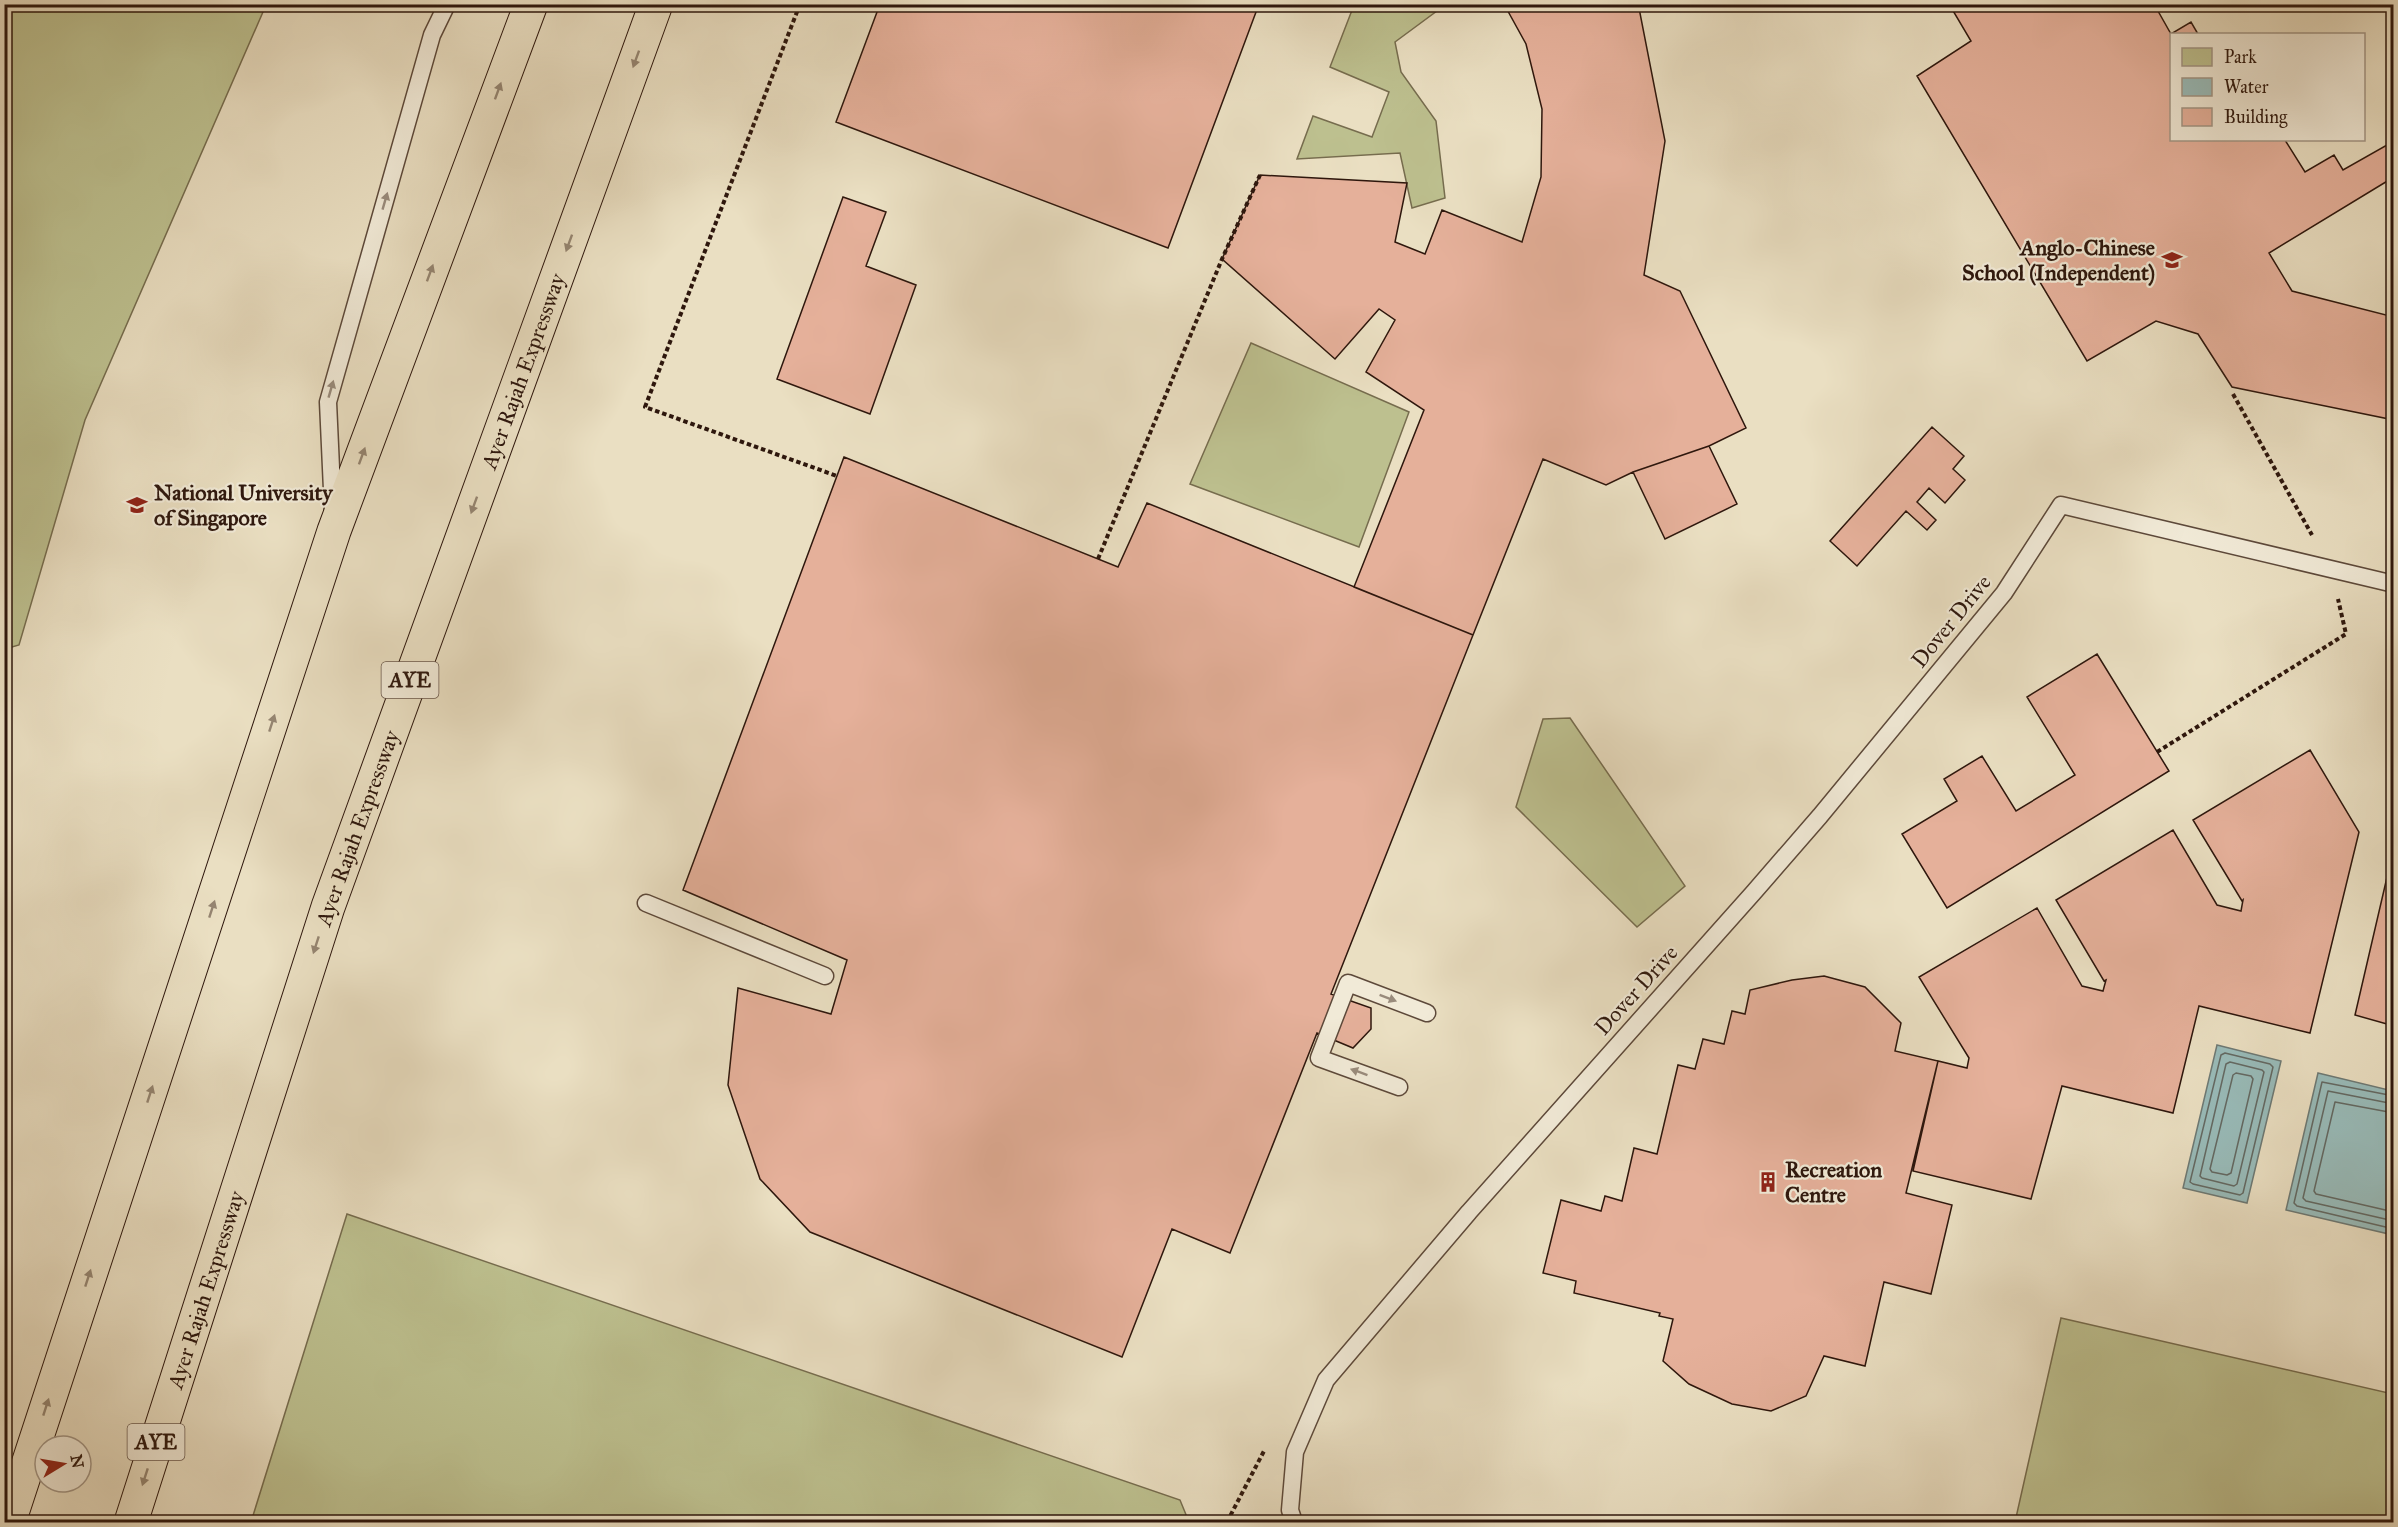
<svg xmlns="http://www.w3.org/2000/svg" width="2398" height="1527" viewBox="0 0 2398 1527" font-family="'IM FELL Great Primer',serif">
  <style>
    .green { fill: #bdc08f; stroke: #766c4e; stroke-width: 1.5 }
    .water { fill: #99bcba; stroke: #6e7a75; stroke-width: 1.5 }
    .lines { fill: none; stroke-linecap: round; stroke-linejoin: round }
    .shore { stroke: #646a64; stroke-width: 1.5 }
    .building { fill: #e5b09a; stroke: #2e170d; stroke-width: 1.5 }
    .lane-casing { stroke: #5d493a; stroke-width: 19 }
    .highway-casing { stroke: #2e170d; stroke-width: 35 }
    .path { stroke: #2e170d; stroke-width: 4; stroke-dasharray: 4.5 3; stroke-linecap: butt }
    .lane { stroke: #f1ead7; stroke-width: 16 }
    .highway { stroke: #eadfc2; stroke-width: 33 }
    .oneway { fill: #958571 }
    .oneway2 { fill: #998b7c }
    .labels { text-anchor: middle; dominant-baseline: central; stroke-width: 4.5; stroke-linejoin: round; paint-order: stroke }
    .shield { fill: #f1ead7; stroke: #68564a; stroke-width: 1.5 }
    .shield-label { font-size: 21px; font-weight: bold; fill: #2e170d }
    .poi-label { font-size: 22px; font-weight: bold; fill: #2e170d; stroke: #f1ead7; text-anchor: start }
    .street-label { font-size: 22px; fill: #2e170d; stroke: #f1ead7 }
  </style>
  <rect width="100%" height="100%" fill="#eadfc2"/>
  <filter id="stains"><feTurbulence type="fractalNoise" baseFrequency=".00333" numOctaves="4"/><feColorMatrix values="0 0 0 0 .2 0 0 0 0 .09 0 0 0 0 .02 0 0 0 .5 -.17"/></filter>
  <radialGradient id="worn" r=".72"><stop offset=".6" stop-color="#630" stop-opacity="0"/><stop offset="1" stop-color="#630" stop-opacity=".3"/></radialGradient>
  <!-- green -->
  <path class="green" d="M5 4 266 5 85 420 19 645 5 649Z
    M1354 5H1445L1395 42 1401 72 1436 121 1445 198 1412 208 1400 153 1297 159 1313 116 1372 137 1389 92 1330 67Z
    M1251 343 1409 412 1359 547 1190 484Z
    M1570 718 1685 886 1637 927 1516 807 1543 719Z
    M347 1214 1180 1500 1189 1522H251Z
    M2061 1318 2393 1394V1522H2015Z"/>
  <!-- water -->
  <path class="water" d="M2217 1045 2281 1061 2247 1203 2183 1188Z
    M2318 1073 2393 1091V1235L2286 1210Z"/>
  <g class="lines">
    <!-- shore -->
    <path class="shore" d="M2225 1053 2270 1064 2273 1067 2243 1193 2240 1195 2193 1184 2190 1182 2221 1055Z
      M2230 1062 2262 1070 2264 1072 2237 1184 2234 1186 2202 1178 2200 1176 2226 1064Z
      M2236 1073 2251 1076 2253 1079 2231 1173 2227 1175 2212 1172 2210 1169 2233 1075Z
      M2394 1096 2322 1082 2294 1203 2297 1206 2394 1229
      M2394 1104 2328 1091 2303 1198 2306 1201 2394 1221
      M2394 1113 2335 1102 2314 1191 2316 1194 2394 1212"/>
  </g>
  <!-- building -->
  <path class="building" d="M880 4H1259L1168 248 836 122Z
    M1504 4H1637L1639 8 1665 141 1644 275 1680 291 1746 428 1709 446 1633 472 1606 485 1543 459 1473 635 1354 587 1424 410 1366 372 1395 320 1379 309 1335 359 1222 259 1260 175 1407 183 1395 242 1425 254 1442 210 1522 242 1541 177 1542 109 1526 44Z
    M1949 4H2154L2171 34 2191 22 2198 34H2172V140H2285L2305 172 2334 155 2343 170 2394 141V177L2269 253 2292 291 2394 317V420L2232 387 2198 334 2156 321 2087 361 1917 76 1971 41Z
    M843 197 886 212 866 266 916 285 870 414 777 379Z
    M1932 427 1964 456 1953 469 1965 480 1945 503 1929 488 1917 502 1936 520 1927 530 1906 511 1857 566 1830 541Z
    M1709 446 1737 504 1665 539 1633 472Z
    M844 457 1118 567 1147 503 1473 635 1331 994 1371 1008V1029L1353 1048 1317 1033 1230 1253 1172 1229 1122 1357 810 1232 760 1179 728 1085 738 988 831 1014 847 960 683 890Z
    M2097 654 2169 771 1947 908 1902 834 1957 801 1944 779 1982 756 2016 811 2075 775 2027 697Z
    M2310 750 2359 832 2310 1033 2199 1006 2173 1113 2062 1086 2031 1199 1913 1171 1938 1061 1967 1068 1969 1058 1919 977 2037 908 2082 986 2103 991 2106 980 2104 981 2056 900 2173 830 2217 905 2241 911 2243 900 2242 901 2193 820Z
    M2394 847V1026L2355 1015Z
    M1824 976 1865 987 1901 1023 1895 1051 1938 1061 1906 1193 1952 1205 1931 1294 1884 1282 1865 1366 1824 1356 1806 1396 1771 1411 1732 1404 1689 1384 1663 1361 1673 1319 1659 1316 1660 1313 1574 1293 1576 1281 1543 1273 1561 1200 1601 1211 1605 1196 1622 1201 1634 1148 1657 1154 1678 1065 1695 1069 1703 1039 1724 1044 1732 1011 1745 1014 1750 990 1792 980Z"/>
  <g class="lines">
    <!-- lane casing -->
    <g class="lane-casing">
      <path id="lane" d="M333 512 328 402 432 35 447 4
        M646 903 825 976
        M1399 1087 1319 1058 1348 983 1427 1013
        M1294 1522 1290 1510 1295 1452 1326 1380 1469 1212 1754 892 1820 816 2004 593 2061 505 2394 584"/>
    </g>
    <!-- highway casing -->
    <g class="highway-casing">
      <g id="highway">
        <path d="M9 1522 334 531 531 4"/>
        <path id="s1" d="M131 1522 328 907 656 4"/>
      </g>
    </g>
    <!-- path -->
    <path class="path" d="M800 4 645 407 837 476
      M2233 394 2312 535
      M1098 559 1222 259 1260 175
      M2157 752 2346 634 2338 599
      M1227 1522 1264 1451"/>
    <!-- lane -->
    <use href="#lane" class="lane"/>
    <!-- highway -->
    <use href="#highway" class="highway"/>
  </g>
  <!-- one-way arrows -->
  <defs><path id="oneway-solid" d="M-6-.8H1V-3.2L6.5 0L1 3.2V.8H-6Z" transform="scale(1.5)"/></defs>
  <g class="oneway">
    <use href="#oneway-solid" transform="translate(636 59) rotate(110)"/>
    <use href="#oneway-solid" transform="translate(498 91) rotate(-70)"/>
    <use href="#oneway-solid" transform="translate(569 243) rotate(110)"/>
    <use href="#oneway-solid" transform="translate(430 273) rotate(-70)"/>
    <use href="#oneway-solid" transform="translate(362 456) rotate(-70)"/>
    <use href="#oneway-solid" transform="translate(474 505) rotate(110)"/>
    <use href="#oneway-solid" transform="translate(272 723) rotate(-72)"/>
    <use href="#oneway-solid" transform="translate(212 909) rotate(-72)"/>
    <use href="#oneway-solid" transform="translate(316 945) rotate(108)"/>
    <use href="#oneway-solid" transform="translate(150 1094) rotate(-72)"/>
    <use href="#oneway-solid" transform="translate(88 1278) rotate(-72)"/>
    <use href="#oneway-solid" transform="translate(46 1407) rotate(-72)"/>
    <use href="#oneway-solid" transform="translate(145 1477) rotate(108)"/>
  </g>
  <g class="oneway2">
    <use href="#oneway-solid" transform="translate(385 201) rotate(-74)"/>
    <use href="#oneway-solid" transform="translate(331 389) rotate(-74)"/>
    <use href="#oneway-solid" transform="translate(1388 998) rotate(21)"/>
    <use href="#oneway-solid" transform="translate(1359 1072) rotate(-160)"/>
  </g>
  <!-- icons -->
  <defs>
    <g id="university-bare" transform="scale(1.62)"><path d="M0-5L7-2L0 1L-7-2ZM-4 1L0 2.5L4 1V4Q0 6-4 4Z" fill="#8f2418" stroke="#f1ead7" stroke-width="2.5" paint-order="stroke"/></g>
    <g id="building-bare" transform="scale(1.62)"><path d="M-4-6H4V6H1V3H-1V6H-4ZM-2.5-4.3h1.7v1.8h-1.7ZM.8-4.3h1.7v1.8H.8ZM-2.5-1h1.7V.8h-1.7ZM.8-1h1.7V.8H.8Z" fill="#8f2418" stroke="#f1ead7" stroke-width="2.5" paint-order="stroke"/></g>
  </defs>
  <g fill-rule="evenodd">
    <use href="#university-bare" x="2172" y="260"/>
    <use href="#university-bare" x="137" y="505"/>
    <use href="#building-bare" x="1768" y="1182"/>
  </g>
  <g class="labels">
    <!-- shield labels -->
    <g class="shield">
      <rect x="381.5" y="662" width="57" height="36" rx="4.5"/>
      <rect x="127.5" y="1424" width="57" height="36" rx="4.5"/>
    </g>
    <g class="shield-label">
      <text x="410" y="680">AYE</text>
      <text x="156" y="1442">AYE</text>
    </g>
    <!-- poi labels -->
    <g class="poi-label">
      <text x="2155" y="247" text-anchor="end">Anglo-Chinese<tspan x="2155" dy="25">School (Independent)</tspan></text>
      <text x="154" y="492">National University<tspan x="154" dy="25">of Singapore</tspan></text>
      <text x="1785" y="1169">Recreation<tspan x="1785" dy="25">Centre</tspan></text>
    </g>
    <!-- street labels -->
    <g class="street-label">
      <text stroke="none"><textPath href="#s1" startOffset="1216">Ayer Rajah Expressway</textPath></text>
      <text transform="translate(1951 621) rotate(-51)">Dover Drive</text>
      <text stroke="none"><textPath href="#s1" startOffset="730">Ayer Rajah Expressway</textPath></text>
      <text transform="translate(1636 990) rotate(-48)">Dover Drive</text>
      <text stroke="none"><textPath href="#s1" startOffset="244">Ayer Rajah Expressway</textPath></text>
    </g>
  </g>
  <!-- margin -->
  <rect width="2398" height="1527" fill="none" stroke="#eadfc2" stroke-width="24"/>
  <rect x="6" y="6" width="2386" height="1515" fill="none" stroke="#2e170d" stroke-width="3"/>
  <rect x="12" y="12" width="2374" height="1503" fill="none" stroke="#2e170d" stroke-width="1.5"/>
  <!-- legend -->
  <rect x="2170" y="33" width="195" height="108" fill="#f1ead7" stroke="#a39686" stroke-width="1.5"/>
  <rect x="2182" y="48" width="30" height="18" fill="#bdc08f" stroke="#a39686" stroke-width="1.5"/>
  <text x="2224" y="63" font-size="18" fill="#2e170d">Park</text>
  <rect x="2182" y="78" width="30" height="18" fill="#99bcba" stroke="#a39686" stroke-width="1.5"/>
  <text x="2224" y="93" font-size="18" fill="#2e170d">Water</text>
  <rect x="2182" y="108" width="30" height="18" fill="#e5b09a" stroke="#a39686" stroke-width="1.5"/>
  <text x="2224" y="123" font-size="18" fill="#2e170d">Building</text>
  <!-- north arrow -->
  <g transform="translate(63 1464) rotate(79)"><circle r="28" fill="#f1ead7" stroke="#a39686" stroke-width="1.5"/>
  <path d="M0-4.5L10 22L0 15L-10 22Z" fill="#8f2418"/>
  <text y="-9" font-size="16" font-weight="bold" text-anchor="middle" fill="#2e170d">N</text>
  </g>
  <rect width="100%" height="100%" filter="url(#stains)"/>
  <rect width="100%" height="100%" fill="url(#worn)"/>
</svg>
